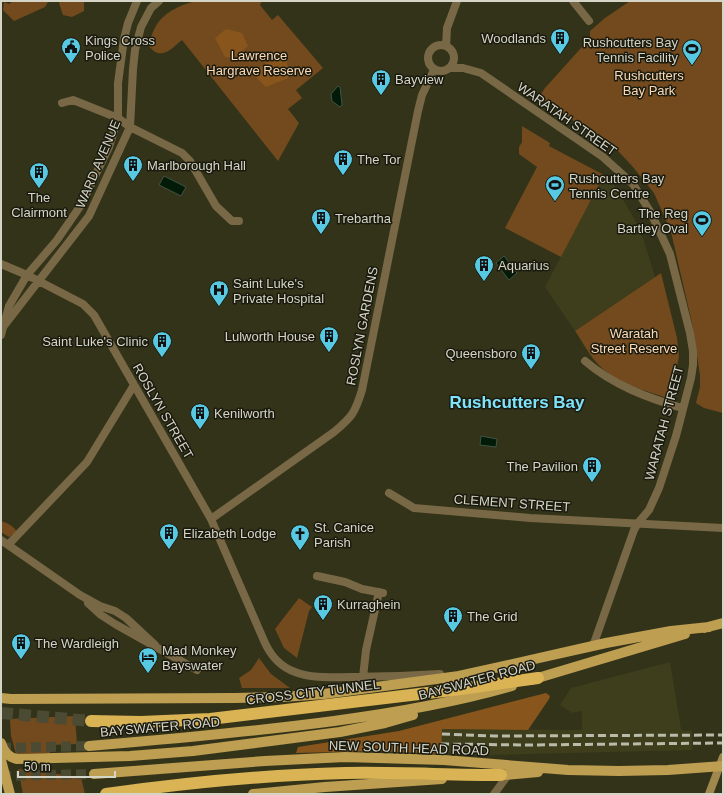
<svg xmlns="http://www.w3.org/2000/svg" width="724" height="795" viewBox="0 0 724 795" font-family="Helvetica,sans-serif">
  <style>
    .built { fill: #3e3e1d }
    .green { fill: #724a1d }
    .forest { fill: #88561c }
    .water { fill: #021b09; stroke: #415342 }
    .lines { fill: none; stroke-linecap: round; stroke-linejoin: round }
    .primary-tunnel { stroke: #4b4b34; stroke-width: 10; stroke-dasharray: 10 5; stroke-linecap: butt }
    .highway-tunnel { stroke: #4b4b34; stroke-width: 12; stroke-dasharray: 12 6; stroke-linecap: butt }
    .street { stroke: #786845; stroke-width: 8 }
    .secondary { stroke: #9f874d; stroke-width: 8 }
    .primary { stroke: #be9e51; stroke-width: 10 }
    .highway { stroke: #d9b354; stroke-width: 12 }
    .rail { stroke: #babbaa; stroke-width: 3; stroke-dasharray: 8 4; stroke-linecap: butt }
    .labels { text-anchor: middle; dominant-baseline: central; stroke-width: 3; stroke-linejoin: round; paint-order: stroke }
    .poi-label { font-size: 13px; fill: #d4d5c6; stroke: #1a1a0f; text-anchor: start }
    .park-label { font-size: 13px; fill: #fdd9b6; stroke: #1a1a0f }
    .street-label { font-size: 13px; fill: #d4d5c6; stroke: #1a1a0f }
    .district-label { font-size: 17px; font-weight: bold; fill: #7ee3fb; stroke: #1a1a0f }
  </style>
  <rect width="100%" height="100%" fill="#33331a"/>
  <!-- built -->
  <path class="built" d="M604 175 610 179 617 189 636 222 644 241 655 277 575 331 545 287Z
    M670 662 681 729 685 731 692 730V750L487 755 441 752V729L582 730V711L572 713 560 705 571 688Z"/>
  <!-- green -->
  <path class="green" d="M13 1H47L48 2 45 7 14 21 3 10 4 2 9 4Z
    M60 1H84V11L72 17 63 15 59 3Z
    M196 1H262L260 5 272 20 278 15 323 68 296 90 302 98 288 109 299 123 278 161 182 40C172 48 161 62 149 46 154 18 170 8 196 1Z
    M630 1H723V413L704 408 696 403 700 387V375L692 323 671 232 654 193 633 167 619 152 539 97 545 88 590 38V31L605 18Z
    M522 126 550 143 549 146 604 175 561 257 505 228 537 167 519 154V147L522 142Z
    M661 273 677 338 679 356 676 372 667 398C642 389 614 383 596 362 588 353 582 341 575 331Z
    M1 521C7 523 14 526 17 532L9 537 1 532Z
    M299 598 312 607 309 611 297 658 284 648 275 629Z
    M259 658 271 674 290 688H242L239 678 251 670Z
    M75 716 77 744 50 745V753L16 754 11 736 10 719Z
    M18 769 81 777 85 794H23Z"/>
  <!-- forest -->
  <path class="forest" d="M226 29 242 33 248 46 234 58 225 57 215 38Z
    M274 56 287 61 288 78 266 87 256 77 258 70Z
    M546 693 550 696 549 699 528 730 442 729 441 754 375 751 296 753 298 747 399 731Z"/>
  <!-- water -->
  <path class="water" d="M338 86 340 87 342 105 340 107 332 101 331 94Z
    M164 176 186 187 181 196 159 185Z
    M504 256 517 273 509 280 496 263Z
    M481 436 497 439 496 447 480 445Z"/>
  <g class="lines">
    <!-- primary-tunnel -->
    <path class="primary-tunnel" d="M1 748 89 746
      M1 776 94 774"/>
    <!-- highway-tunnel -->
    <path class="highway-tunnel" d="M1 713 91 721"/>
    <!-- street -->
    <path class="street" d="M573 1 589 21
      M428 58a13 13 0 1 1 26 0a13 13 0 1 1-26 0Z
      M446 46 447 28 457 1
      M450 68H463L481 73 603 157 633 184 651 213 670 254 690 333 693 351V365L691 378 676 436 659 488 649 510 638 523 634 530 593 646
      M62 103 73 100 118 118 130 127 182 153 190 161 216 206 232 221H239
      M1 264 27 275 83 304 94 315 211 519 265 643C271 656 281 667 295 672 313 679 332 677 350 677 380 677 410 676 440 674
      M3 327 89 216 130 127 133 69 135 50 141 27 151 8 159 1
      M1 335 9 306 27 275 57 240 81 205 109 147 118 118V83L124 39 128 23 137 1
      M585 361C613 385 648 398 682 408
      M389 493 414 508 530 518 723 528
      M211 519 334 432C352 417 355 413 362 390L418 111 422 95 434 70
      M1 540 80 595 100 606 115 611 126 618 155 645
      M9 544 87 462 134 385
      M317 576 345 582 362 589 383 593
      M88 603 101 615 115 624 197 670
      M363 677 366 650 379 592
      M494 794 508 775"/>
    <!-- secondary -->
    <path class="secondary" d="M709 794 723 757"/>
    <!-- primary -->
    <path class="primary" d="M704 628 723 623
      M531 680 685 634
      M1 698 11 699 235 698 283 697 324 694 459 676 606 643 671 631 709 627
      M1 743C4 752 8 757 17 759L130 756 193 751 340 732 385 723 413 715
      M89 746C171 739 252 732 334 721 394 713 453 703 512 686
      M1 760 10 794
      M94 774 265 761 345 757 444 760 568 770 619 771 668 770 723 766
      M494 776 538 772
      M253 794 325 787 442 779"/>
    <!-- highway -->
    <path class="highway" d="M91 721 141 722 210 719 461 689 538 678
      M106 794C185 783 265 775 345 773 397 772 449 775 501 775"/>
    <!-- rail -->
    <path class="rail" d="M442 734 494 736 723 735
      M441 744 530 745 723 743"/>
  </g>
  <!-- icons -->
  <defs>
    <g id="building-pin" transform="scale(1)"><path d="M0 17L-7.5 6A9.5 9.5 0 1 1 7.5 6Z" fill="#57c9e2" stroke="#1a1a0f"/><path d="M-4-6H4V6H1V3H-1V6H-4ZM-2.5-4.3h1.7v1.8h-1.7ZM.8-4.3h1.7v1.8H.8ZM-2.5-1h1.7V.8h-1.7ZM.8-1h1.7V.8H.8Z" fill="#111"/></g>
    <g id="civic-pin" transform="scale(1)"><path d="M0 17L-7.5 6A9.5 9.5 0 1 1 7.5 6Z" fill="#57c9e2" stroke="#1a1a0f"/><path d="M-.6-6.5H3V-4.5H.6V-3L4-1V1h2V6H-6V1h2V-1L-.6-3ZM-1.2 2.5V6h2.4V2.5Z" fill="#111"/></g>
    <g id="stadium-pin" transform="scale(1)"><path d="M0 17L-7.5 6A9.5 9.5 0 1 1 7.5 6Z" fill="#57c9e2" stroke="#1a1a0f"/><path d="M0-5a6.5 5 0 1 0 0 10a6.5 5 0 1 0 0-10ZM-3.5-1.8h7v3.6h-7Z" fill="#111"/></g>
    <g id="hospital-pin" transform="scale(1)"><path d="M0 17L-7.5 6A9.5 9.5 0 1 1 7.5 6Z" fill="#57c9e2" stroke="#1a1a0f"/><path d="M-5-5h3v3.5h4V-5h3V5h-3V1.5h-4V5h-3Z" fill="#111"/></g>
    <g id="church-pin" transform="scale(1)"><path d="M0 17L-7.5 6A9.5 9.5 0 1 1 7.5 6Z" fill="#57c9e2" stroke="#1a1a0f"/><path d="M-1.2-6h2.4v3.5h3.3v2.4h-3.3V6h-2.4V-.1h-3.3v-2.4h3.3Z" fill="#111"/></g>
    <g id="hotel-pin" transform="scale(1)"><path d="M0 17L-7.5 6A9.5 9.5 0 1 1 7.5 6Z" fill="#57c9e2" stroke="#1a1a0f"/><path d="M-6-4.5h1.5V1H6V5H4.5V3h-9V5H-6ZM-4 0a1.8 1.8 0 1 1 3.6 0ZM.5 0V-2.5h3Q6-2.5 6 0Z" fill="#111"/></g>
  </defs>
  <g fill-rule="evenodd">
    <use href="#building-pin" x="560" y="38"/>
    <use href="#civic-pin" x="71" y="47"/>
    <use href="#stadium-pin" x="692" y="49"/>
    <use href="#building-pin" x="381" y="79"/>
    <use href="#building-pin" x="343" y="159"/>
    <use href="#building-pin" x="133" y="165"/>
    <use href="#building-pin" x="39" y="172"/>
    <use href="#stadium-pin" x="555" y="185"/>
    <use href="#building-pin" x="321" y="218"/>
    <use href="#stadium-pin" x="702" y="220"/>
    <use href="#building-pin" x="484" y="265"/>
    <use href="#hospital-pin" x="219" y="290"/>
    <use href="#building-pin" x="329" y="336"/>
    <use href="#building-pin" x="162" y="341"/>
    <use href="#building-pin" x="531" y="353"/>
    <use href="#building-pin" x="200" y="413"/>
    <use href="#building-pin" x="592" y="466"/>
    <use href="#building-pin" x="169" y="533"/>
    <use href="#church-pin" x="300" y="534"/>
    <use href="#building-pin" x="323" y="604"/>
    <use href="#building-pin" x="453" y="616"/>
    <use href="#building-pin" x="21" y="643"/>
    <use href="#hotel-pin" x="148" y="657"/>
  </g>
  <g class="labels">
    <!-- poi labels -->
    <g class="poi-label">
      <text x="546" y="38" text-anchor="end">Woodlands</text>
      <text x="85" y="40">Kings Cross<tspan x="85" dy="15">Police</tspan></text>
      <text x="678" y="42" text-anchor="end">Rushcutters Bay<tspan x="678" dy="15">Tennis Facility</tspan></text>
      <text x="395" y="79">Bayview</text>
      <text x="357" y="159">The Tor</text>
      <text x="147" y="165">Marlborough Hall</text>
      <text x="569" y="178">Rushcutters Bay<tspan x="569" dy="15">Tennis Centre</tspan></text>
      <text x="39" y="197" text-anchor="middle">The<tspan x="39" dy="15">Clairmont</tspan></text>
      <text x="688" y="213" text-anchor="end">The Reg<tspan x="688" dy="15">Bartley Oval</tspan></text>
      <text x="335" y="218">Trebartha</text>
      <text x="498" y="265">Aquarius</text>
      <text x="233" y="283">Saint Luke's<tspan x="233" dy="15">Private Hospital</tspan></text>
      <text x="315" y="336" text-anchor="end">Lulworth House</text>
      <text x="148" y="341" text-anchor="end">Saint Luke's Clinic</text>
      <text x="517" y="353" text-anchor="end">Queensboro</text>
      <text x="214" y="413">Kenilworth</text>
      <text x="578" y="466" text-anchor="end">The Pavilion</text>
      <text x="314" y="527">St. Canice<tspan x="314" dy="15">Parish</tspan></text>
      <text x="183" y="533">Elizabeth Lodge</text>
      <text x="337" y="604">Kurraghein</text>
      <text x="467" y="616">The Grid</text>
      <text x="35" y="643">The Wardleigh</text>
      <text x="162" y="650">Mad Monkey<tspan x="162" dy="15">Bayswater</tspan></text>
    </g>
    <!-- park labels -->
    <g class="park-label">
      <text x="259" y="55">Lawrence<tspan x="259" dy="15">Hargrave Reserve</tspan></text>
      <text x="649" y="75">Rushcutters<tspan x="649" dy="15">Bay Park</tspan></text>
      <text x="634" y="333">Waratah<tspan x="634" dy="15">Street Reserve</tspan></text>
    </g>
    <!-- street labels -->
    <g class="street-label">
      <text transform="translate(567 119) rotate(35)">WARATAH STREET</text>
      <text transform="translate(98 164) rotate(-67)">WARD AVENUE</text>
      <text transform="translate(362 326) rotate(-79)">ROSLYN GARDENS</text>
      <text transform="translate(163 411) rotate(60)">ROSLYN STREET</text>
      <text transform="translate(664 423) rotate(-75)">WARATAH STREET</text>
      <text transform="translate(512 503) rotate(4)">CLEMENT STREET</text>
      <text transform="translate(477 680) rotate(-15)">BAYSWATER ROAD</text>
      <text transform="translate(313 692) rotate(-7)">CROSS CITY TUNNEL</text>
      <text transform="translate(160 727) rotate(-5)">BAYSWATER ROAD</text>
      <text transform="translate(409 748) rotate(2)">NEW SOUTH HEAD ROAD</text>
    </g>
    <!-- district labels -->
    <g class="district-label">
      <text x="517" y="402">Rushcutters Bay</text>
    </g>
  </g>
  <!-- border -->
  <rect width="724" height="795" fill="none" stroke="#d4d5c6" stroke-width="4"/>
  <!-- scale -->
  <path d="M18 771v6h97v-6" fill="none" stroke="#d4d5c6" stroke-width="2"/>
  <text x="24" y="771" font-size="12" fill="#d4d5c6" stroke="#1a1a0f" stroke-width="3" paint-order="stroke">50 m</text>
</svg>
